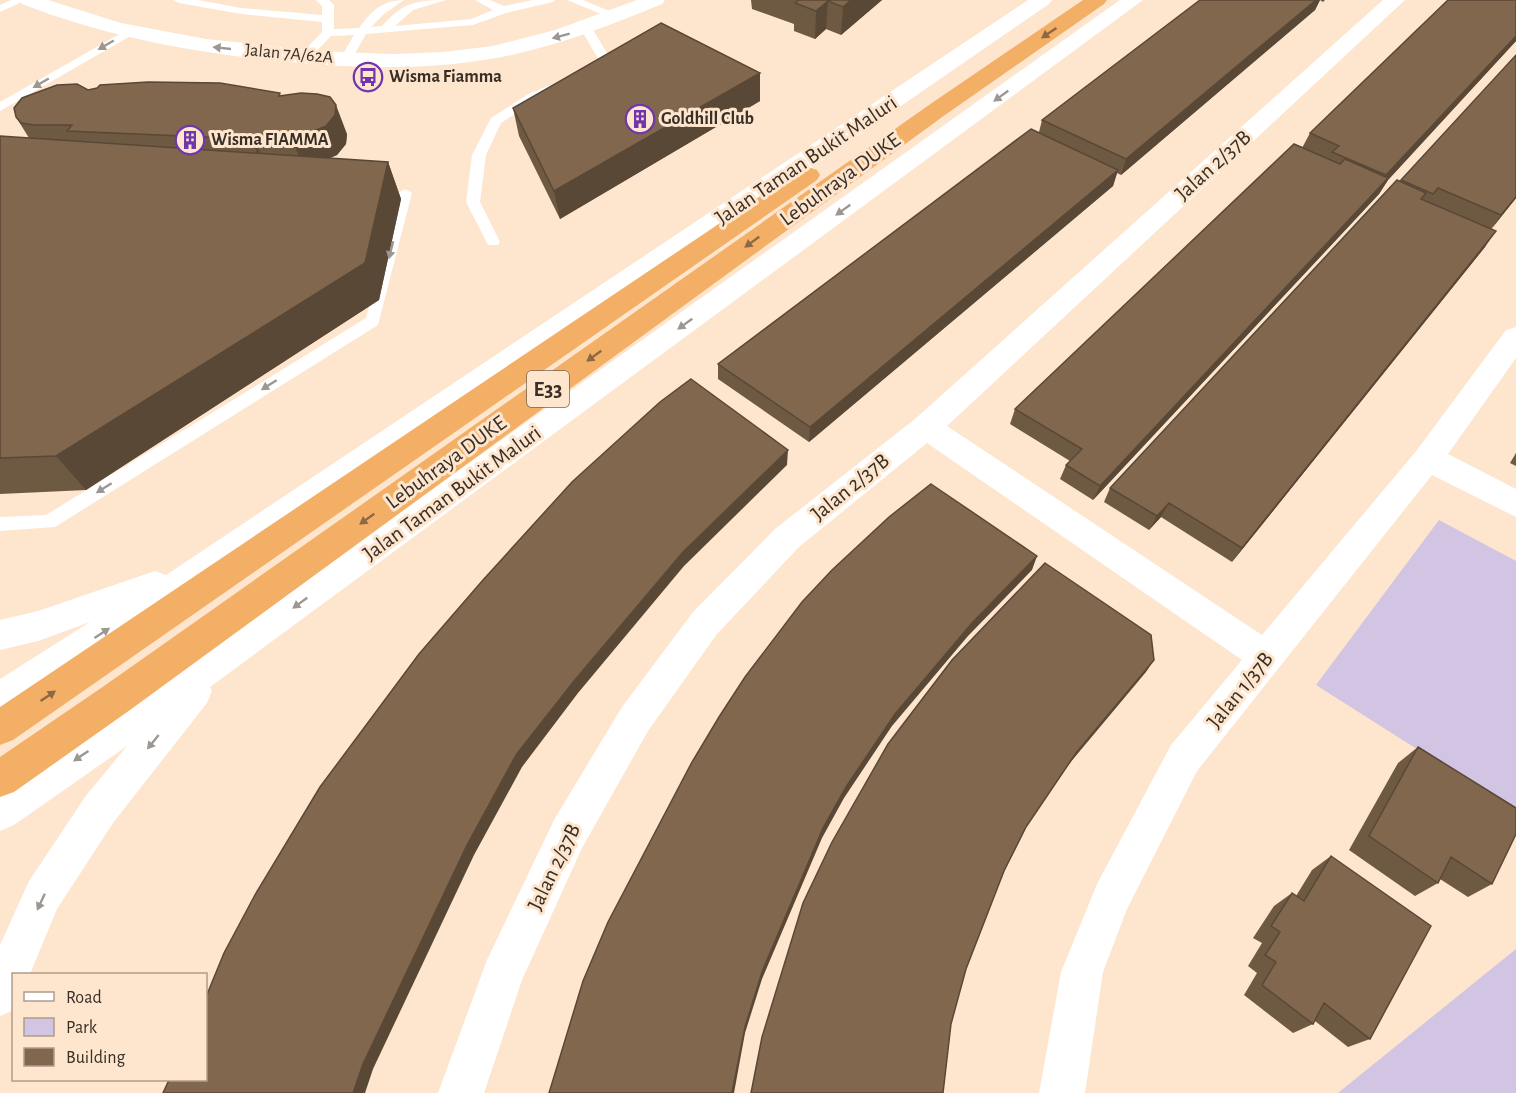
<svg xmlns="http://www.w3.org/2000/svg" width="1516" height="1093" viewBox="0 0 1516 1093" font-family="'Alegreya Sans',sans-serif">
  <style>
    .green { fill: #d2c5e4 }
    .lines { fill: none; stroke-linecap: round; stroke-linejoin: round }
    .service { fill: #fff; fill-rule: evenodd }
    .minor { fill: #fff; fill-rule: evenodd }
    .secondary { fill: #fff; fill-rule: evenodd }
    .motorway { fill: #f4af66; fill-rule: evenodd }
    .wall { fill: #6e5943 }
    .shaded-wall { fill: #5a4837 }
    .building { fill: #80674e; stroke: #5a4837; stroke-width: 1.5 }
    .oneway { fill: #8d6943 }
    .oneway2 { fill: #9c9792 }
    .labels { text-anchor: middle; dominant-baseline: central; stroke-width: 6; stroke-linejoin: round; paint-order: stroke }
    .far-street-label { font-size: 18px; fill: #392f26; stroke: #fde5ce }
    .far-poi-label { font-size: 18px; font-weight: bold; fill: #392f26; stroke: #fde5ce; text-anchor: start }
    .shield { fill: #fde5ce; stroke: #746658; stroke-width: 1.5 }
    .shield-label { font-size: 21px; font-weight: bold; fill: #392f26 }
    .street-label { font-size: 22px; fill: #392f26; stroke: #fde5ce }
  </style>
  <rect width="100%" height="100%" fill="#fde5ce"/>
  <!-- green -->
  <path class="green" d="M1439 520 1516 561V812L1316 685Z
    M1516 949V1093H1338Z"/>
  <g class="lines">
    <!-- service -->
    <path class="service" d="M11 0H26L0 12V5Z
      M173 0H198L241 8 322 15V6L316 0H329L334 5V29L359 28C371 11 383 0 404 0L384 14 371 27 382 26C403 3 414 0 446 0L413 10 395 26 471 19 493 10 475 0H490L504 6 533 0H555L553 2 506 13 473 25 366 34 350 62 346 63 340 59 354 35 331 36 309 59H301L299 56 322 32V22L241 14 179 3Z
      M567 0H583L621 16 619 18H611Z
      M586 25 592 28 614 65 612 68 608 69 602 65 580 28Z
      M130 28 136 32 134 34 0 111V102Z
      M558 82 564 86 562 89 536 100 501 123 486 155 480 202 500 242 498 245H488L466 202 472 155 491 118 528 94Z
      M405 189 412 193 378 325 55 527 0 531V517L46 515 366 318 398 193Z"/>
    <!-- minor -->
    <path class="minor" d="M19 0H48L121 23 206 39 318 51 393 54 443 52 493 46 555 30 637 0H665L662 4C606 27 550 49 490 59 419 71 348 68 278 61 190 52 104 36 22 4Z
      M1383 0H1405L947 426 1262 635 1417 450 1506 330 1516 327V358L1448 454 1516 489V517L1432 475 1197 771 1127 909 1103 972 1085 1093H1039L1061 972 1097 884 1171 745 1242 660 927 443 799 547 717 634 648 731 582 848 522 980 484 1093H438L487 960 554 820 622 707 693 612 775 529 915 419Z"/>
    <!-- secondary -->
    <path class="secondary" d="M1028 0H1052L1049 4 219 576 13 711 0 715V679L90 622 38 641 0 650V620L38 611 155 571 166 575Z
      M1120 0H1143L210 687 212 691 207 703 113 823 57 909 30 974H14V1010L0 1016V945L29 881 85 797 127 746 14 825 0 831V789L202 653Z"/>
    <!-- motorway -->
    <path class="motorway" d="M1083 0H1107L1104 4 945 115 130 710 14 792 0 797V757L104 686 929 105Z
      M808 167 817 170 820 175 817 180 13 740 0 745V707L799 170Z"/>
  </g>
  <!-- wall -->
  <path class="wall" d="M751 0H882L841 35 826 29 815 39 794 31V24L752 9Z
    M1200 0H1325L1323 2 1320 0 1315 10 1121 175 1117 173 1113 186 809 442 718 379V364L1039 132 1042 120Z
    M1516 0V41L1388 180 1379 194 1093 500 1060 479 1066 465 1070 461 1010 424 1015 409 1302 148 1310 133Z
    M1516 55V198L1491 229 1485 247 1232 562 1161 517 1149 530 1104 502 1110 488 1400 182Z
    M88 90 281 96 347 134 346 144 337 155 330 158 388 162 401 199 379 300 86 490 0 494V136L29 138 16 117Z
    M760 101 560 219 519 136 513 108Z
    M1516 453V466L1510 463Z
    M1418 747 1492 884 1468 897 1440 879 1438 883 1415 896 1349 850 1398 763Z
    M1331 856 1370 1039 1348 1047 1315 1021 1313 1024 1293 1033 1244 995 1257 973 1248 966 1262 943 1253 938 1274 906 1292 893 1296 896 1312 870Z"/>
  <!-- shaded-wall -->
  <path class="shaded-wall" d="M851 0H882L841 35 843 7Z
    M1316 0H1320L1315 10 1121 175 1126 159Z
    M828 1 826 29 815 39 816 11Z
    M1516 36V41L1388 180 1379 194 1093 500 1100 486 1378 189 1386 175Z
    M760 73V101L560 219 554 191Z
    M336 105 347 134 346 144 337 155 304 168 292 140Z
    M252 135 265 164 264 168 251 139Z
    M388 162 401 199 379 300 86 490 56 456Z
    M1118 170 1113 186 809 442 810 427Z
    M1516 197V198L1490 231 1501 215Z
    M1496 231 1485 247 1232 562 1242 548Z
    M788 450 787 465 684 566 578 693 522 767 474 855 373 1069 365 1093H353L363 1064 467 845 516 755 574 681 683 552Z
    M1169 503 1161 517 1149 530 1157 516Z
    M1037 556 1032 570 968 636 892 726 844 798 822 838 762 979 745 1033 734 1093H732L745 1027 762 972 823 828 846 787 895 714 972 623Z
    M1154 660 1146 672 1069 764 1020 837 1076 753Z"/>
  <!-- building -->
  <path class="building" d="M799 0H851L843 7 828 1 816 11 795 3Z
    M1200 0H1316L1126 159 1042 120Z
    M1448 0H1516V36L1386 175 1332 152 1339 146 1310 133Z
    M661 23 760 73 554 191 513 108Z
    M1516 55V197L1501 215 1438 188 1433 194 1401 180Z
    M148 82 220 83 280 93 279 96 301 93 317 94 330 97 336 105 335 115 326 126 292 140 281 139 271 135H252L251 139 67 131 72 125H34L21 123 16 117 14 108 22 98 57 85 77 84 88 90 97 88 100 85Z
    M1031 129 1118 170 810 427 718 364Z
    M0 136 388 162 365 263 56 456 0 458Z
    M1294 144 1340 164 1345 159 1388 178 1100 486 1066 465 1082 449 1015 409Z
    M1397 180 1426 193 1421 199 1496 231 1242 548 1169 503 1157 516 1110 488Z
    M691 379 788 450 683 552 574 681 516 755 467 845 363 1064 353 1093H163L169 1080H206V997L224 953 256 893 320 787 419 654 483 580 572 482 660 402Z
    M931 484 1037 556 972 623 895 714 846 787 823 828 762 972 745 1027 732 1093H549L583 981 608 922 692 762 719 717 745 677 802 602 832 570 889 517Z
    M1045 563 1151 635 1154 660 1076 753 1026 827 1004 871 966 969 951 1024 943 1093H751L762 1037 803 903 832 842 888 744 952 660Z
    M1418 747 1516 808V834L1492 884 1451 857 1438 883 1369 836Z
    M1331 856 1431 926 1370 1039 1324 1003 1313 1024 1262 985 1276 962 1265 955 1280 932 1271 926 1292 893 1304 901Z"/>
  <!-- one-way arrows -->
  <defs><path id="oneway-solid" d="M-6-.8H1V-3.2L6.5 0L1 3.2V.8H-6Z" transform="scale(1.5)"/></defs>
  <g class="oneway">
    <use href="#oneway-solid" transform="translate(1049 33) rotate(146)"/>
    <use href="#oneway-solid" transform="translate(752 242) rotate(144)"/>
    <use href="#oneway-solid" transform="translate(594 356) rotate(144)"/>
    <use href="#oneway-solid" transform="translate(367 519) rotate(144)"/>
    <use href="#oneway-solid" transform="translate(48 696) rotate(-34)"/>
  </g>
  <g class="oneway2">
    <use href="#oneway-solid" transform="translate(561 36) rotate(165)"/>
    <use href="#oneway-solid" transform="translate(106 45) rotate(150)"/>
    <use href="#oneway-solid" transform="translate(222 48) rotate(-174)"/>
    <use href="#oneway-solid" transform="translate(41 83) rotate(150)"/>
    <use href="#oneway-solid" transform="translate(1001 96) rotate(144)"/>
    <use href="#oneway-solid" transform="translate(843 210) rotate(144)"/>
    <use href="#oneway-solid" transform="translate(391 250) rotate(104)"/>
    <use href="#oneway-solid" transform="translate(685 324) rotate(144)"/>
    <use href="#oneway-solid" transform="translate(269 385) rotate(148)"/>
    <use href="#oneway-solid" transform="translate(104 488) rotate(148)"/>
    <use href="#oneway-solid" transform="translate(300 603) rotate(144)"/>
    <use href="#oneway-solid" transform="translate(102 633) rotate(-33)"/>
    <use href="#oneway-solid" transform="translate(153 742) rotate(129)"/>
    <use href="#oneway-solid" transform="translate(81 756) rotate(146)"/>
    <use href="#oneway-solid" transform="translate(41 902) rotate(115)"/>
  </g>
  <!-- icons -->
  <defs>
    <g id="bus-ring" transform="scale(1.5)"><circle r="9.5" fill="#fde5ce" stroke="#7236ac" stroke-width="1.5"/><path d="M-5-6H5V4H4V6H2V4H-2V6H-4V4H-5ZM-3.5-4V0h7V-4ZM-3.5 1.2v1.5H-2V1.2ZM2 1.2v1.5H3.5V1.2Z" fill="#7236ac"/></g>
    <g id="building-ring" transform="scale(1.5)"><circle r="9.5" fill="#fde5ce" stroke="#7236ac" stroke-width="1.5"/><path d="M-4-6H4V6H1V3H-1V6H-4ZM-2.5-4.3h1.7v1.8h-1.7ZM.8-4.3h1.7v1.8H.8ZM-2.5-1h1.7V.8h-1.7ZM.8-1h1.7V.8H.8Z" fill="#7236ac"/></g>
  </defs>
  <g fill-rule="evenodd">
    <use href="#bus-ring" x="368" y="77"/>
    <use href="#building-ring" x="640" y="119"/>
    <use href="#building-ring" x="190" y="140"/>
  </g>
  <g class="labels">
    <!-- far-street labels -->
    <g class="far-street-label">
      <text transform="translate(289 54) rotate(5)">Jalan 7A/62A</text>
    </g>
    <!-- far-poi labels -->
    <g class="far-poi-label">
      <text x="389" y="77">Wisma Fiamma</text>
      <text x="661" y="119">Goldhill Club</text>
      <text x="211" y="140">Wisma FIAMMA</text>
    </g>
    <!-- shield labels -->
    <rect class="shield" x="527" y="371" width="42" height="36" rx="4.5"/>
    <g class="shield-label">
      <text x="548" y="389">E33</text>
    </g>
    <!-- street labels -->
    <g class="street-label">
      <text transform="translate(806 160) rotate(-34)">Jalan Taman Bukit Maluri</text>
      <text transform="translate(1213 165) rotate(-42)">Jalan 2/37B</text>
      <text transform="translate(840 179) rotate(-36)">Lebuhraya DUKE</text>
      <text transform="translate(446 462) rotate(-36)">Lebuhraya DUKE</text>
      <text transform="translate(850 487) rotate(-39)">Jalan 2/37B</text>
      <text transform="translate(452 493) rotate(-36)">Jalan Taman Bukit Maluri</text>
      <text transform="translate(1240 690) rotate(-51)">Jalan 1/37B</text>
      <text transform="translate(554 867) rotate(-64)">Jalan 2/37B</text>
    </g>
  </g>
  <!-- legend -->
  <rect x="12" y="973" width="195" height="108" fill="#fde5ce" stroke="#af9c8b" stroke-width="1.5"/>
  <rect x="24" y="992" width="30" height="9" fill="#ffffff" stroke="#af9c8b" stroke-width="1.5"/>
  <text x="66" y="1003" font-size="18" fill="#392f26">Road</text>
  <rect x="24" y="1018" width="30" height="18" fill="#d2c5e4" stroke="#af9c8b" stroke-width="1.5"/>
  <text x="66" y="1033" font-size="18" fill="#392f26">Park</text>
  <rect x="24" y="1048" width="30" height="18" fill="#80674e" stroke="#af9c8b" stroke-width="1.5"/>
  <text x="66" y="1063" font-size="18" fill="#392f26">Building</text>
</svg>
